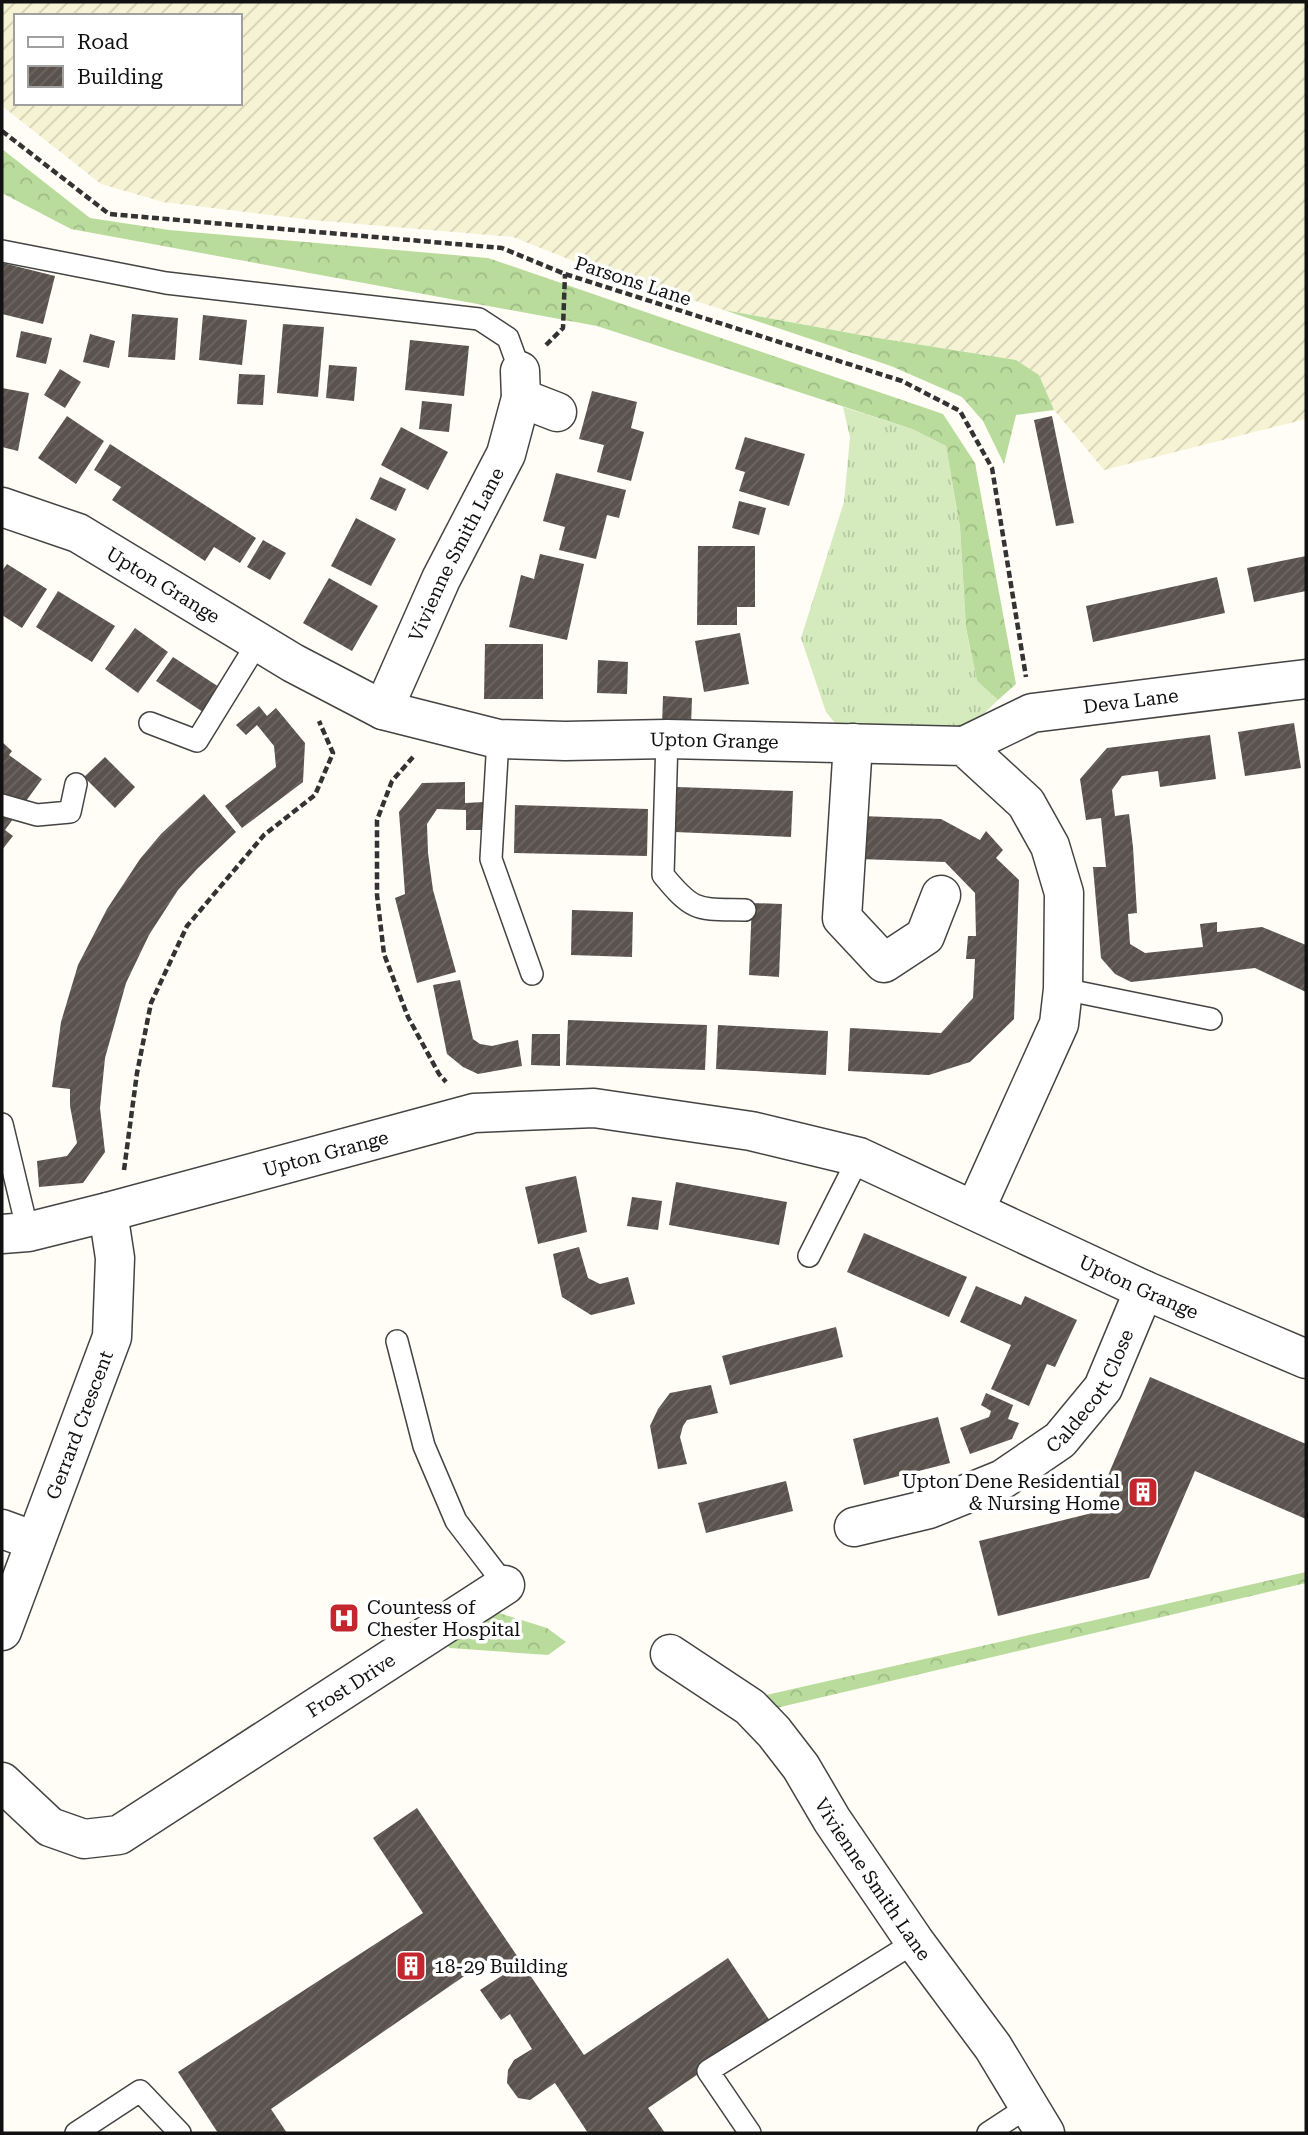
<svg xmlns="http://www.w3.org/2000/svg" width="1308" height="2135" viewBox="0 0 1308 2135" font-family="'Roboto Serif',serif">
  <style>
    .farmland { fill: url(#farmland-furrows); fill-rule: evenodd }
    .grass { fill: url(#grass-tufts) }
    .forest { fill: url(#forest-crowns) }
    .building { fill: url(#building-hatch) }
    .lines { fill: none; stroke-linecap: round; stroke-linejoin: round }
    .service-casing { stroke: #444; stroke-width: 24 }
    .minor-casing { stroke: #444; stroke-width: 41 }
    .path { stroke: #333; stroke-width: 4.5; stroke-dasharray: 7 3.5; stroke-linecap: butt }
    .service { stroke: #fff; stroke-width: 21 }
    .minor { stroke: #fff; stroke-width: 38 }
    .labels { text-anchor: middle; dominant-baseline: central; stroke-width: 7; stroke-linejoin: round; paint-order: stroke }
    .street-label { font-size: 19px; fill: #111; stroke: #fff }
    .poi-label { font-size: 19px; fill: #111; stroke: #fff; text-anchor: start }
  </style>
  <defs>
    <pattern id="farmland-furrows" width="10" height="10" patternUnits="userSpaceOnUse" patternTransform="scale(1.75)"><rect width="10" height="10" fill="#f6f3d4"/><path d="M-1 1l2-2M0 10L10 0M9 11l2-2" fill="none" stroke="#d2cfb5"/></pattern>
    <pattern id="grass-tufts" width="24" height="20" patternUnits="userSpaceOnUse" patternTransform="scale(1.75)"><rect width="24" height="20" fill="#d5ebbd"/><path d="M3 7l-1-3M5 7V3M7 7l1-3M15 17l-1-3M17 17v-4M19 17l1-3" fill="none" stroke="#b6c8a1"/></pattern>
    <pattern id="forest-crowns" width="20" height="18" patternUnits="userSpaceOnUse" patternTransform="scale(1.75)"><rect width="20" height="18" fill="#b9dc9c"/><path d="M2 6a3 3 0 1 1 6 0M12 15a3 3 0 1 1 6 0" fill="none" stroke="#9ebc85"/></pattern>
    <pattern id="building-hatch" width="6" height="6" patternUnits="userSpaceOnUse" patternTransform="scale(1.75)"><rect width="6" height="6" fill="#5a524d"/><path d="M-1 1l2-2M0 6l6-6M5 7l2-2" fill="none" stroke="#6d6662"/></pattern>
  </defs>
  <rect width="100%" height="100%" fill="#fffdf5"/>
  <!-- farmland -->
  <path class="farmland" d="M2 2H1306V419L1104 470 1054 410 1039 375 1016 360 872 337 724 310 591 268 513 237 312 220 163 202 101 184 2 106ZM16 16H240V103H16Z"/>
  <!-- grass -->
  <path class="grass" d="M843 407 912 429 946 446 960 527 966 629 977 681 998 700 971 726 953 729 845 726 835 723 826 712 801 638 844 502 850 437Z"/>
  <!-- forest -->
  <path class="forest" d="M2 149 90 218 169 230 488 258 943 414 975 463 1016 684 998 700 977 681 966 628 960 527 946 446 912 429 597 326 71 229 2 193Z
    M724 310 872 337 1016 360 1039 375 1054 410 1016 415 1004 464 983 421 962 397 891 366Z
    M1306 1572V1583L772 1709 762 1696Z
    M451 1606 499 1613 547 1628 566 1642 548 1655 450 1648 426 1628Z"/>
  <!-- building -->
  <path class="building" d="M3 263 55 276 43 324 2 314Z
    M132 314 178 318 175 360 128 357Z
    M203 315 247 320 242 365 199 360Z
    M283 324 324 327 318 397 277 393Z
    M21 331 52 338 46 364 16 357Z
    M90 334 115 341 109 368 83 362Z
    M410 340 469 346 464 396 405 390Z
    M329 365 357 367 354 401 326 398Z
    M60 369 81 382 65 408 44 395Z
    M239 374 265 375 263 405 237 404Z
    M2 388 29 393 18 451 2 447Z
    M592 391 637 402 631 428 644 432 631 481 597 472 604 445 579 439Z
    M422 401 452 404 449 432 419 429Z
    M67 416 104 441 76 484 38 458Z
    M1052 416 1074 523 1056 526 1034 420Z
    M401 427 448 452 428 490 381 465Z
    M745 437 805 454 789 506 739 491 745 472 735 469Z
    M110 444 256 538 240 563 214 547 205 561 112 500 121 487 94 470Z
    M556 473 626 490 619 518 607 515 596 559 559 550 565 527 543 521Z
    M380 477 406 489 396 511 370 499Z
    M739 501 766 508 759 535 732 528Z
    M356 518 396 539 371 586 331 566Z
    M263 540 286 553 270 580 247 567Z
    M698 546H755V607H737V625H697Z
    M540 554 584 564 567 640 509 627 521 575 534 579Z
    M1306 556V591L1254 602 1247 568Z
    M7 564 47 589 22 628 2 615V571Z
    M1217 577 1225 613 1093 642 1086 606Z
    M329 578 378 606 352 651 303 623Z
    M58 591 115 626 92 662 36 627Z
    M135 628 168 652 138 693 105 669Z
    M740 633 749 684 704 692 695 641Z
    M485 644H543V699H484Z
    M173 657 219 687 203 712 156 681Z
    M598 660 628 662 627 694 597 693Z
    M663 696 692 698 691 726 662 725Z
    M259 706 267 716 276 708 305 743 303 782 242 828 225 806 276 767 274 746 257 725 246 735 236 725Z
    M1294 723 1301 768 1245 776 1238 732Z
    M1210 735 1216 779 1160 787 1158 771 1122 776 1112 790 1115 816 1129 814 1133 847 1137 913 1128 914 1130 944 1145 953 1203 947 1200 924 1217 922V932L1262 927 1306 945V992L1255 968 1131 982 1115 974 1101 958 1093 867H1106L1101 818 1086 820 1080 779 1107 748Z
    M2 742 12 751 9 755 42 779 5 830 13 836 2 850Z
    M105 757 135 787 115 808 84 777Z
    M465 782V803L484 802 485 830H466V810L437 809 427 824 428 853 433 890 456 972 417 983 395 898 405 894 399 812 422 783Z
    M677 787 793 791 791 837 675 832Z
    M204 794 236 832 197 869 178 890 149 935 126 983 105 1058 100 1108 105 1152 83 1183 39 1187 37 1161 67 1156 77 1143 70 1106V1089L52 1087 61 1022 78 965 107 909 140 859 161 834Z
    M515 805 648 809 647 856 514 853Z
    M861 816 941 819 980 840 986 831 1003 850 996 858 1019 880 1014 1019 970 1062 929 1075 848 1071 850 1028 941 1033 973 998 975 959H966L968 936H976L975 893 945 862 859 859Z
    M752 903 782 904 779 977 749 975Z
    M572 910 633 912 632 957 571 955Z
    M460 980 473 1039 480 1044 492 1046 518 1040 522 1066 478 1074 463 1067 447 1054 433 985Z
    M568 1020 707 1025 705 1070 566 1065Z
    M718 1025 828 1031 826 1075 716 1069Z
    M532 1034H560V1066L531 1065Z
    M576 1176 587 1232 538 1244 525 1187Z
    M676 1182 787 1202 779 1245 669 1225Z
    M632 1197 662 1201 658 1230 627 1226Z
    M864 1233 967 1277 949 1317 847 1272Z
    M579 1247 588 1278 600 1284 628 1277 635 1304 591 1315 562 1297 553 1254Z
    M976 1286 1021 1305 1025 1296 1077 1320 1055 1367 1047 1364 1029 1406 991 1389 1011 1345 960 1322Z
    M836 1327 843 1357 730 1385 722 1356Z
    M1150 1377 1306 1444V1519L1195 1471 1149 1578 998 1616 979 1541 1092 1513Z
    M711 1385 718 1413 687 1420 683 1426 680 1437 687 1464 658 1469 650 1426 658 1409 670 1393Z
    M986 1393 1013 1405 1008 1419 1019 1423 1012 1439 970 1454 960 1428 989 1417 991 1411 981 1405Z
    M938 1417 950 1463 864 1485 853 1439Z
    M786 1481 793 1511 706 1533 698 1503Z
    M417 1808 584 2055 728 1958 772 2024 648 2108 665 2133H588L555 2083 530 2100 518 2098 507 2083 508 2070 514 2060 532 2049 510 2014 501 2020 480 1990 506 1973 495 1955 271 2109 287 2133H218L178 2072 423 1913 373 1838Z"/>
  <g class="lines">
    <!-- service casing -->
    <g class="service-casing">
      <path id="service" d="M2 251 166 283 479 319 508 338 520 371
        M150 723 197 741 258 642
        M498 739 491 859 532 974
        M667 739 663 875C694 913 698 909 745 910
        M2 805 37 815 70 812 76 784
        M1063 989 1211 1019
        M2 1124 28 1232
        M809 1256 859 1157
        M397 1341 424 1446 456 1521 505 1585
        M76 2133 140 2091 180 2133
        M750 2133 708 2071 915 1942
        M988 2133 1029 2106"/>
    </g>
    <!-- minor casing -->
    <g class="minor-casing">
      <g id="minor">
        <path d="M521 398 557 412"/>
        <path id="s1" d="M2 507 78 533 293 663 383 710 498 739 565 741 667 739 964 746 1026 803 1050 846 1064 893 1063 989 1059 1024 975 1210"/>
        <path id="s2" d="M383 710 441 579 506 454 521 398 520 371"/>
        <path d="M853 743 842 918 884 963 925 936 941 895"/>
        <path id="s3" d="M964 746 1032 713 1306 679"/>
        <path id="s4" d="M2 1234 28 1232 108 1212 474 1113 594 1108 751 1131 859 1157 1144 1290 1306 1359"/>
        <path id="s5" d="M854 1527 929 1509 1003 1479 1060 1440 1103 1388 1144 1290"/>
        <path d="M2 1529 35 1541"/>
        <path id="s6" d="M2 1631 112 1337 115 1258 108 1212"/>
        <path id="s7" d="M670 1654 750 1707 774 1732 801 1767 832 1820 915 1942 993 2047 1045 2133"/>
        <path id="s8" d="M2 1782 50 1827 84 1839 119 1835 505 1585"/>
      </g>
    </g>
    <!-- path -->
    <path class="path" d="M2 131 109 214 502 248 565 274 902 381 960 411 992 468 1026 677
      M546 345 563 328 565 274
      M413 757 392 781 377 820V895L384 954 408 1017 439 1074 446 1082
      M124 1170 137 1073 151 1003 187 926 264 835 315 795 333 753 319 721"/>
    <!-- service -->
    <use href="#service" class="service"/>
    <!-- minor -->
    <use href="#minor" class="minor"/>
  </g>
  <!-- icons -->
  <defs>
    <g id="building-square" transform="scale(1.575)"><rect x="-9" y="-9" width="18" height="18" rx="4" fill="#c4262e" stroke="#fff"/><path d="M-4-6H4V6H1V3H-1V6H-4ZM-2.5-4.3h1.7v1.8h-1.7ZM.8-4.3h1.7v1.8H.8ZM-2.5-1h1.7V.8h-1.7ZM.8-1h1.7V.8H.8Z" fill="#fff"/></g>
    <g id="hospital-square" transform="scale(1.575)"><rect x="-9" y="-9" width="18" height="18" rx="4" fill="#c4262e" stroke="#fff"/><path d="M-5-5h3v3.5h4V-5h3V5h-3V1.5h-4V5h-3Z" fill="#fff"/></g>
  </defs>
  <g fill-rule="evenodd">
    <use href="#building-square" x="1143" y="1492"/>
    <use href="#hospital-square" x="344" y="1618"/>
    <use href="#building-square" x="411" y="1966"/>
  </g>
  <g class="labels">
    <!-- street labels -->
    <g class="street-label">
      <text transform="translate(633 281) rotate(18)">Parsons Lane</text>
      <text stroke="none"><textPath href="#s2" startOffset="172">Vivienne Smith Lane</textPath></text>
      <text stroke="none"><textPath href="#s1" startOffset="180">Upton Grange</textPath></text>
      <text stroke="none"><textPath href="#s3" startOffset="175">Deva Lane</textPath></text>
      <text stroke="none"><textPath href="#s1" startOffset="768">Upton Grange</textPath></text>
      <text stroke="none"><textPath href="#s4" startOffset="334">Upton Grange</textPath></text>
      <text stroke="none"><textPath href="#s4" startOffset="1186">Upton Grange</textPath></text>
      <text stroke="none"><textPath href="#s5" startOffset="284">Caldecott Close</textPath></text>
      <text stroke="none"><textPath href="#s6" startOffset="220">Gerrard Crescent</textPath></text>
      <text stroke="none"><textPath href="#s8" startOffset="413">Frost Drive</textPath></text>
      <text stroke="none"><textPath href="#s7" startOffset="308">Vivienne Smith Lane</textPath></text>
    </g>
    <!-- poi labels -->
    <g class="poi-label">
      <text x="1120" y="1481" text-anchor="end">Upton Dene Residential<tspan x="1120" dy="22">&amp; Nursing Home</tspan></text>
      <text x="367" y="1607">Countess of<tspan x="367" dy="22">Chester Hospital</tspan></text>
      <text x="434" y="1966">18-29 Building</text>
    </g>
  </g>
  <!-- border -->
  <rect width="1308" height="2135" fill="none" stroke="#111111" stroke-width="7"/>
  <!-- legend -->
  <rect x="14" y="14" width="228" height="91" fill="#ffffff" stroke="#a0a0a0" stroke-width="2"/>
  <rect x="28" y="37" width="35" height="10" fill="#ffffff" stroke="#a0a0a0" stroke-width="2"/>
  <text x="77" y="49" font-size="21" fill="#111111">Road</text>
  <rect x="28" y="66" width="35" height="21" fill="url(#building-hatch)" stroke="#a0a0a0" stroke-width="2"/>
  <text x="77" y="84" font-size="21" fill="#111111">Building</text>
</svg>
